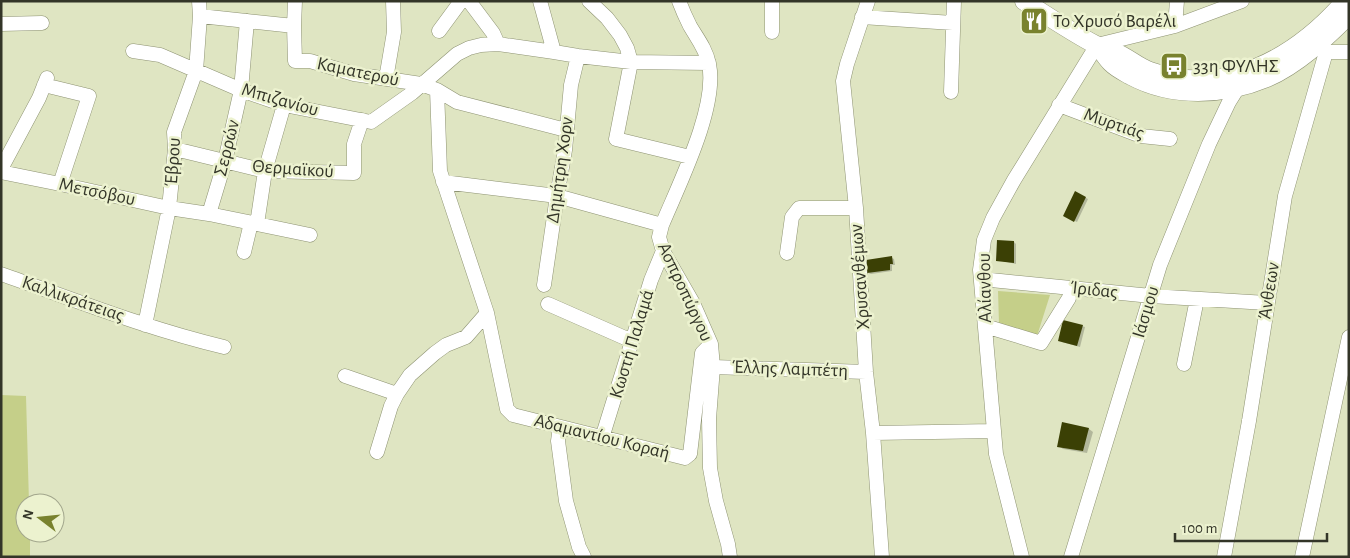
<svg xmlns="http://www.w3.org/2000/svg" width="1350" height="558" viewBox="0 0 1350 558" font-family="'Alegreya Sans',sans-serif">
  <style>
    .green { fill: #c5cf89 }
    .shadow { fill: #0003 }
    .building { fill: #3b4005 }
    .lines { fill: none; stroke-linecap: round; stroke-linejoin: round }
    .minor-casing { stroke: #8e9373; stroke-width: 15 }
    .major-casing { stroke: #8e9373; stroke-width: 19 }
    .minor { stroke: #fff; stroke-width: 14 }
    .major { stroke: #fff; stroke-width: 18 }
    .labels { text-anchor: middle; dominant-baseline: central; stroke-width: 5; stroke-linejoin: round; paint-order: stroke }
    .poi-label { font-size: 19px; fill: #333528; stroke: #ecf2cf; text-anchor: start }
    .street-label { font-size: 19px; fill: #333528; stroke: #ecf2cf }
  </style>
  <rect width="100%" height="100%" fill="#dfe5c2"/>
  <!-- green -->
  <path class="green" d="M998 291 1050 295 1037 336 999 324Z
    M1 395 26 396 29 503H25V533H30V557H1Z"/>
  <!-- shadow -->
  <path class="shadow" d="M1076 193 1088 199 1077 222 1065 216Z
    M1014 242 1016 244V264L998 260Z
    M892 258 894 259 895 265H892V271L871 274 868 273Z
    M1064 321 1085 327 1080 347 1062 342Z
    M1063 424 1089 429 1093 432 1087 453 1063 449 1059 446Z"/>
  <!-- building -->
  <path class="building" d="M1075 191 1086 197 1074 222 1063 216Z
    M997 240 1014 241V263L996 261Z
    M892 256 893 264H890V270L867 273 866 260Z
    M1063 320 1083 325 1077 346 1058 341Z
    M1062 422 1089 428 1083 451 1057 447Z"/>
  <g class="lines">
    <!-- minor casing -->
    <g class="minor-casing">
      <path id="minor" d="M295 1 294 26 295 61H310L354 74 421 84 437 90 457 102 566 130
        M469 1 493 33 498 44
        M540 1 554 52
        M589 1 607 18 620 35 627 48 631 62 616 139 690 157
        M679 1C682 9 686 18 690 26 697 38 706 49 709 64 718 107 679 184 662 225L659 237 663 251 693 303 711 344 713 367 709 419 710 468 716 501 728 544 730 557
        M772 1V32
        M868 1 847 64 843 81 856 208 866 372 873 433 882 557
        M200 16 294 26
        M862 17 953 23
        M1 24 42 23
        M1175 26 1177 1
        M439 31 461 1
        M133 51 160 55 241 90 284 105 371 122 412 93 457 54 469 48 481 45 498 44 554 52 578 56 631 62 709 63
        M1326 52H1349
        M386 79 394 32 393 1
        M44 85 89 96 60 184
        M437 90 440 171 487 313 507 409 513 415 685 458 690 454 702 353 711 344
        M951 92 954 1
        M1059 105 1141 136 1170 139
        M175 149 265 171 354 173V144L362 120
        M1 169 39 98 47 78
        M1 172 60 184 169 208 209 214 310 235
        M443 182 557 196 662 225
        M209 214 225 161 241 90 247 21
        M257 224 265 171 284 105
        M244 252 251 223
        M787 253 792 217 799 208H856
        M1 274C75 300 148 329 224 347
        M981 279 1151 296 1267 303
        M544 285 557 196 565 150 571 85 578 56
        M548 304 632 341
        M145 325 169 208 175 149 174 132 196 71 200 16 199 1
        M985 326 1041 343 1069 298
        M1184 364 1197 299
        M713 367 866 372
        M345 376 397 394
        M560 427 558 441 566 501 579 547 584 557
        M873 433 994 431
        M602 438 651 280 663 251
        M377 452 391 406 397 394 410 375 435 353 446 345 466 337 487 313
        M1022 557 996 454 980 270 984 240 993 218 1014 180 1097 45 1175 26 1242 1
        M1071 557 1160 265 1209 144 1229 102 1239 86 1238 82
        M1224 557 1249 421 1285 196 1326 52 1314 35
        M1302 557 1349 337"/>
    </g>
    <!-- major casing -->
    <g class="major-casing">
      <path id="major" d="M1024 1C1048 16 1071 32 1096 45 1103 48 1110 50 1117 53 1129 58 1138 67 1150 71 1226 98 1296 57 1345 1
        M1097 45C1102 51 1106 58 1111 63 1117 69 1124 72 1131 76 1172 98 1224 96 1267 78 1297 65 1326 38 1349 15"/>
    </g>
    <!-- minor -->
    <use href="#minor" class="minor"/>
    <!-- major -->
    <use href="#major" class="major"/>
  </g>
  <!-- icons -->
  <defs>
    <g id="restaurant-square" transform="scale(1.4375)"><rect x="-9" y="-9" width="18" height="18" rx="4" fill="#79822e" stroke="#ecf2cf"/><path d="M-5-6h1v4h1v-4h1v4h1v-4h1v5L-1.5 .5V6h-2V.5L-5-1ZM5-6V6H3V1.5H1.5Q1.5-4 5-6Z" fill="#fff"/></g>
    <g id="bus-square" transform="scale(1.4375)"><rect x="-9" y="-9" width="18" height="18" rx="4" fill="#79822e" stroke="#ecf2cf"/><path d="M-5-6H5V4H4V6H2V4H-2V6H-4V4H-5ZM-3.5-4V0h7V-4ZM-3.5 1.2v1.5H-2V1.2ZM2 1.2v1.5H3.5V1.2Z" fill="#fff"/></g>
  </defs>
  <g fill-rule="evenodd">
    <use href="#restaurant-square" x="1034" y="21"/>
    <use href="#bus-square" x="1174" y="66"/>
  </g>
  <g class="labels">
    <!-- poi labels -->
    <g class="poi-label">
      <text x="1053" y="21">Το Χρυσό Βαρέλι</text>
      <text x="1193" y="66">33η ΦΥΛΗΣ</text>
    </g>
    <!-- street labels -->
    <g class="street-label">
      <text transform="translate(358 72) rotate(12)">Καματερού</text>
      <text transform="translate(280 100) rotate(16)">Μπιζανίου</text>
      <text transform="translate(1114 124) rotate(19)">Μυρτιάς</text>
      <text transform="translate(227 148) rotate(-76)">Σερρών</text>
      <text transform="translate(173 162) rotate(-86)">Έβρου</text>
      <text transform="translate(293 169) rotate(4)">Θερμαϊκού</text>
      <text transform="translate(560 170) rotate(-82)">Δημήτρη Χορν</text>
      <text transform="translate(97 192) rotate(12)">Μετσόβου</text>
      <text transform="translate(860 277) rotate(-94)">Χρυσανθέμων</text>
      <text transform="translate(985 288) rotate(-91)">Αλίανθου</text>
      <text transform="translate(1094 290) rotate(6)">Ίριδας</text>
      <text transform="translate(1269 291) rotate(-81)">Άνθεων</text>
      <text transform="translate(685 292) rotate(65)">Ασπροπύργου</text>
      <text transform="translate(73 299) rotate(19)">Καλλικράτειας</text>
      <text transform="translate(1146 312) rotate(-73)">Ιάσμου</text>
      <text transform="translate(632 344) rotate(-73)">Κωστή Παλαμά</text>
      <text transform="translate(790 369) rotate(2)">Έλλης Λαμπέτη</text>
      <text transform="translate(602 437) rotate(14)">Αδαμαντίου Κοραή</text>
    </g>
  </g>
  <!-- border -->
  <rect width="1350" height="558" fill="none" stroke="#333528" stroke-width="5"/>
  <!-- north arrow -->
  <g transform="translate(40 518) rotate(286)"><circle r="24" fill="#ecf2cf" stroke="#a2a68c"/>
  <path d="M0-4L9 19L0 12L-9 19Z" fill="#79822e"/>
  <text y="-8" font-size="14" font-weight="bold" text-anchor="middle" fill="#333528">N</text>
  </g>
  <!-- scale -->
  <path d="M1175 533v8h152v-8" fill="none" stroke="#333528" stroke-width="2.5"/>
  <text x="1182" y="533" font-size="15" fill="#333528" stroke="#ecf2cf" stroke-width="4" paint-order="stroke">100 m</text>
</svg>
